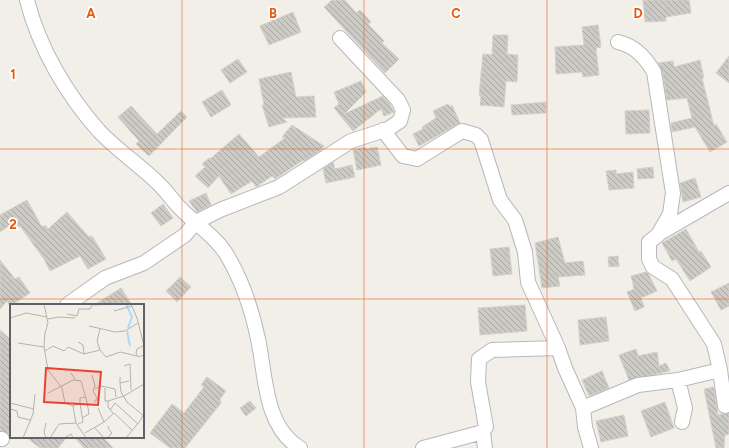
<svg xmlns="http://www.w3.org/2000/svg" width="729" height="448" viewBox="0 0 729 448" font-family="Figtree,sans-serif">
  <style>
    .building { fill: url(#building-back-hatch); stroke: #d6d1c6 }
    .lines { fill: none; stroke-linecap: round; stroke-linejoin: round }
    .minor-casing { stroke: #b5b8bc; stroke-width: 16 }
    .minor { stroke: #fff; stroke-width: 14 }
    .grid { fill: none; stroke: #e8590c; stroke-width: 1; stroke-opacity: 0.55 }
    .inset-river { fill: none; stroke: #aadaff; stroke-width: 2 }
    .inset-road { fill: none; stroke: #b3b3b1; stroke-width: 1 }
    .view { fill: #ea4335; fill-opacity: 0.15; stroke: #ea4335; stroke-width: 2 }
    .inset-edge { fill: none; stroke: #5f6368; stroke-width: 2 }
    .grid-label { font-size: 13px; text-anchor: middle; font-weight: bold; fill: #e8590c; stroke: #fff; stroke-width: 3.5; stroke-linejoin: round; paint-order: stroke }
  </style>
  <defs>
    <pattern id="building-back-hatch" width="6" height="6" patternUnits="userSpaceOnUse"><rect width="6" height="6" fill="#cccac5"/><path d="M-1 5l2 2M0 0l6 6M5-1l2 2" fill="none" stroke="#a9a8a4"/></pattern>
  </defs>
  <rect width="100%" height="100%" fill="#f1efe8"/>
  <!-- building -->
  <path class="building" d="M332 0H345L356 13 360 10 371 22 368 24 384 41 382 43 399 59 385 73 324 7Z
    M643 0H689L691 13 666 17V21L645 22Z
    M293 12 301 32 269 45 260 26Z
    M598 25 601 47 596 48 599 75 583 77 582 72 556 74 555 47 584 45 582 27Z
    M493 35H508L507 54 518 55 517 82 506 81 504 107 480 105 481 96 479 95 483 54 492 55Z
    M729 56V83L716 73Z
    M238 59 247 72 230 83 221 70Z
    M700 60 704 78H702L714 126 716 124 727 142 710 152 695 127 672 132 671 123 692 118 687 98 667 100 662 71 658 63 673 61 674 67Z
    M291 72 296 97 314 96 316 117 282 118 287 122 269 127 262 105H264L259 79Z
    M361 81 366 92 344 114 383 96 390 104 394 112 384 116 381 109 353 131 334 108 339 104 334 92Z
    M222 90 231 105 211 117 202 102Z
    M546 102V113L512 115 511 105Z
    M448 104 450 107 452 105 460 123 419 146 413 134 423 129 422 127 436 118 433 111Z
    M131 106 157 134 181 111 187 117 149 156 136 144 139 141 118 117Z
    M649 110 650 133 626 134 625 111Z
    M292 125 324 146 320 151 304 161 303 160 275 179 272 176 256 187 252 181 231 194 219 176 208 188 195 176 205 167 202 164 209 158 210 159 239 134 259 157 285 138 282 137Z
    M365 147 366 149 377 147 381 165 357 170 353 150Z
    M333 162 335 169 352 165 355 177 326 183 323 169Z
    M653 167 654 178 638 179 637 169Z
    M616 170V174L633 172 634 188 609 190 606 171Z
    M695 178 701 197 683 202 680 183Z
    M206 193 211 205 197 212 189 201Z
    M27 200 42 227 45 225 48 229 67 212 89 237 92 236 106 259 88 269 80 256 50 271 44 259 20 226 17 227 14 222 0 232V215Z
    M163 204 173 218 161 226 151 213Z
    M686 229 699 252 701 251 711 267 690 281 676 259 672 261 662 243Z
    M558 237 565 263 583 261 585 275 558 277 560 286 542 288 535 243Z
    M509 247 512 274 493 276 490 249Z
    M618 256 619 266 609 267 608 257Z
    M0 260 15 279 19 277 30 293 10 306 7 301 0 309Z
    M646 272 649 275 657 291 641 298 644 307 635 311 627 292 634 289 631 276Z
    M180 277 191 287 177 302 166 291Z
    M729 283V306L721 310 711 292Z
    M121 288 132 305H94Z
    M525 305 527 331 480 335 478 308Z
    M606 317 609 341 580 345 578 320Z
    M0 330 11 340V435L0 430Z
    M636 349 638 356 657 352 659 366 666 363 670 371 629 380 619 355Z
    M602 371 609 388 589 396 582 380Z
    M207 377 226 391 220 399 221 403 185 448H170L150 433 172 404 184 413 204 387 201 385Z
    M714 387 718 415 729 413V434L725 435 724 448H716L704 389Z
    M250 401 256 408 246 416 240 408Z
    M665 402 674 428 651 437 641 411Z
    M624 415 628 436 601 442 596 421Z
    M26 437H67L58 448H40Z
    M74 437H103L113 448H84Z"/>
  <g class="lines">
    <!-- minor casing -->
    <g class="minor-casing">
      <path id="minor" d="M27 0C39 48 67 95 99 131 118 151 141 166 160 185 167 192 173 201 180 208 196 225 217 237 228 257 243 283 252 310 258 339 266 376 264 426 300 448
        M618 42C635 46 645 57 654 72L673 193 670 214 658 235 649 242V259L653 267 672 279 714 344 720 370 678 380 685 408 682 422
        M383 130 403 156 417 159 462 131 476 135 481 140 500 200 515 220 525 252 528 282 558 348 565 368 583 408 585 427 591 448
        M660 233 729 193
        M67 305 105 278 144 263 185 235 196 222 220 210 279 187 351 141 388 129 400 121 403 110 398 100 340 38
        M720 370 725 406
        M583 408 638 385 678 380
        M483 432 485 448
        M0 439H2
        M423 448 483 432 486 427 478 382 479 359 492 350 558 348"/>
    </g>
    <!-- minor -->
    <use href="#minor" class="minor"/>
  </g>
  <!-- grid -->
  <path class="grid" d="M182 0V448M364 0V448M547 0V448M0 149H729M0 299H729"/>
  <!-- overview -->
  <g transform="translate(10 304)">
    <rect width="134" height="134" fill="#f1efe8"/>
    <path class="inset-river" d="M116 0 122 13 118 24M117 27 120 42"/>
    <path class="inset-road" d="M34 0 38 19 35 29 34 43 38 66 52 84 55 99 63 102 66 119 76 134M121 0 127 14 134 42M84 1 100 0M104 7 122 2M57 10 67 12 69 5H80L83 0M0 14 16 9 37 13M38 15 49 13 65 14M79 22 105 28 115 27 128 19M68 38 73 41 74 50M8 39 34 43M133 42 127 45 126 49 128 53 134 51M90 46 87 37 90 25M35 47 43 42 54 47 58 43 74 50 90 46 96 53 110 48 127 52M114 62 120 60 121 86M82 71 85 82 83 87 88 96H85V99M110 73V79L119 77M64 76 71 77 77 98 79 110 72 114M110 79 111 88 117 98 134 112M95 84V97H98L114 92 134 80M85 85 91 82 105 85 106 93M38 89 65 75 61 69M98 97V103L103 109M0 99 24 105M63 102 70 99V94L76 93M0 105 7 107 8 113 20 116M100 106 105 99 128 120M94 118 104 109 122 126M68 120 73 118 70 99M85 124 94 134M75 129 94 118 88 104M13 134 23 110 25 90M36 134 34 128 36 119M40 134 49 120 66 119M54 134 61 130 63 134M97 134 102 129 98 124 99 122M116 134 130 117 134 109"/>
    <path class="view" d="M36 64 91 68 88 101 34 98Z"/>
    <rect width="134" height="134" class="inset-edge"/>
  </g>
  <g class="grid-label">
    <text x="91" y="18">A</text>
    <text x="273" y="18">B</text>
    <text x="456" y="18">C</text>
    <text x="638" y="18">D</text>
    <text x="13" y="79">1</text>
    <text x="13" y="229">2</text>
  </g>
</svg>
